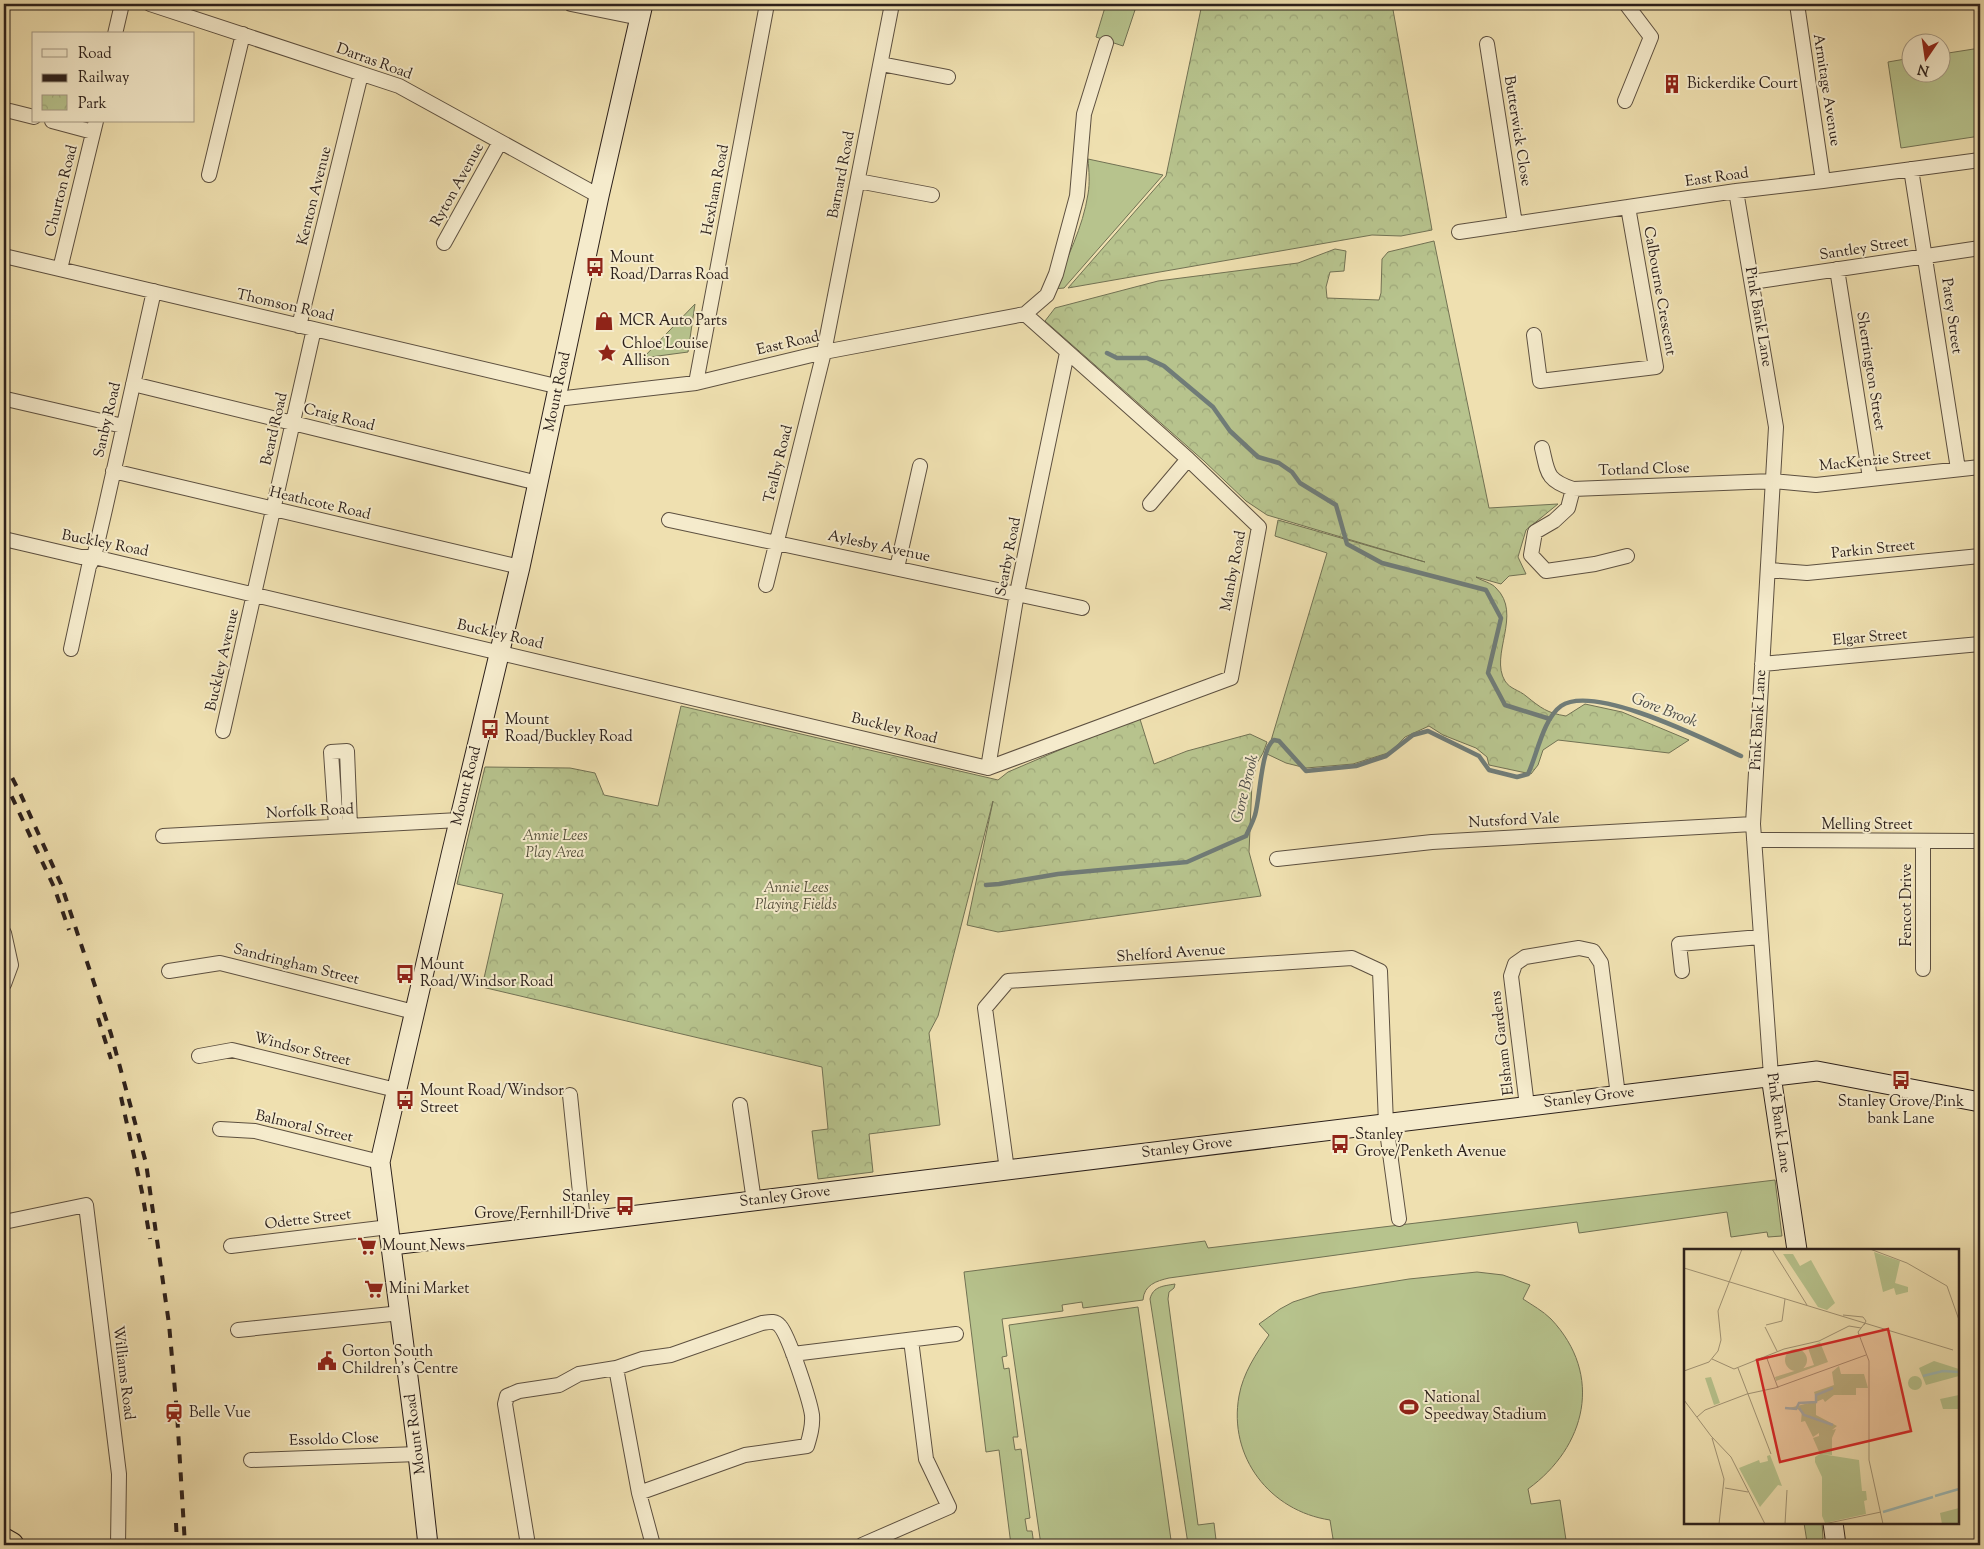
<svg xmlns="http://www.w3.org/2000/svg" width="1984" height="1549" viewBox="0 0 1984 1549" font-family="'Sorts Mill Goudy',serif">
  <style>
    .green { fill: #b7c38d; stroke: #727254 }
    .park { fill: url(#park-crowns); stroke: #727254 }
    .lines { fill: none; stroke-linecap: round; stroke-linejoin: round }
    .stream { stroke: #707c78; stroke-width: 4.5 }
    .street-casing { stroke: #5d5040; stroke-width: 16 }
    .secondary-casing { stroke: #2c201b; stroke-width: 21 }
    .highway-casing { stroke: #2c201b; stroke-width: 27 }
    .street { stroke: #f5ebcc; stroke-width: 14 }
    .secondary { stroke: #f5ebcc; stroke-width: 19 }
    .highway { stroke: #efe0b0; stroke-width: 25 }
    .rail { stroke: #2c201b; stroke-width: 4; stroke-dasharray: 9 9; stroke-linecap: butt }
    .labels { text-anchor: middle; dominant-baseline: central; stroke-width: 4; stroke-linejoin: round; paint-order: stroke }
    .street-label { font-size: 15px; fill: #2c201b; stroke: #f5ebcc }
    .poi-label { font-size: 15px; fill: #2c201b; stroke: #f5ebcc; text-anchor: start }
    .park-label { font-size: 15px; font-style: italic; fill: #56513d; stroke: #f5ebcc }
    .water-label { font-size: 16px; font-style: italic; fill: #4e4e4a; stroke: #f5ebcc }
    .inset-river { fill: none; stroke: #9ebab6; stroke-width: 2.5 }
    .inset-road { fill: none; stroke: #a19374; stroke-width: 1 }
    .view { fill: #d62828; fill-opacity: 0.15; stroke: #d62828; stroke-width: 2.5 }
    .inset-edge { fill: none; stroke: #2c201b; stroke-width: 2.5 }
  </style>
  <defs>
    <pattern id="park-crowns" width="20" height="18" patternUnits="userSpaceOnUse" patternTransform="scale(1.25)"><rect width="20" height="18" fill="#b7c38d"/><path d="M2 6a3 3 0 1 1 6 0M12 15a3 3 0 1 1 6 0" fill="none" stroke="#9ea779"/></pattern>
  </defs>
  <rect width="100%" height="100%" fill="#efe0b0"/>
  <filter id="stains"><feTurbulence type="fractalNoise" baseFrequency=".004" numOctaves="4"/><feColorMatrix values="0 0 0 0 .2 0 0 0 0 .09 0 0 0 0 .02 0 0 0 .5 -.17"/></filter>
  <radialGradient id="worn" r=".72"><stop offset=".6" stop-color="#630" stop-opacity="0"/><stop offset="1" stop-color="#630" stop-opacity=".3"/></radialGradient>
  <!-- green -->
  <path class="green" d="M1106 4H1137L1123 46 1096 37Z
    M1980 48V136L1901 148 1888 62 1911 58 1912 72H1942V54Z
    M1088 159 1163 175 1064 288 1053 289C1067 259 1083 227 1088 194 1090 183 1089 171 1088 159Z
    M695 304 688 352 643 358Z
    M1775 1180 1782 1236 1768 1237 1767 1232 1731 1237 1727 1212 1579 1233 1577 1222 1169 1278C1156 1281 1144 1285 1143 1300L1083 1308 1082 1302 1062 1305 1063 1311 1002 1319 1007 1356 1002 1357 1004 1369 1009 1368 1018 1437H1013L1015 1450 1021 1449 1030 1518 1025 1519 1027 1531H1032L1034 1545H1011L999 1450 986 1452 964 1272 1205 1241 1208 1248Z
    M1477 1272 1503 1275 1530 1285 1523 1299C1532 1305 1543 1311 1551 1319 1604 1375 1586 1447 1528 1489L1531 1504 1560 1500 1566 1540 1534 1545H1334L1330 1520C1270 1511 1228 1457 1239 1396 1243 1373 1256 1354 1269 1335L1259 1324 1280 1309 1293 1302 1321 1293 1409 1279Z
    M1175 1284 1174 1288 1169 1292 1168 1299 1198 1525 1214 1523 1216 1540H1212L1213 1545H1181L1188 1544 1150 1299C1153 1286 1164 1286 1175 1284Z
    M1138 1307 1171 1540 1133 1545H1041L1009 1325Z
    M1804 1523H1822L1823 1538 1818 1545H1782L1807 1542Z"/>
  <!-- park -->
  <path class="park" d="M1202 4H1392L1432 230 1401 236 1372 235 1068 288 1166 176Z
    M1434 241 1489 508 1558 504 1526 530 1518 557 1526 574 1509 576 1501 584 1476 577C1482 581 1492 583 1496 588 1523 614 1489 655 1505 681 1510 689 1519 690 1526 696 1541 708 1547 713 1566 716L1585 704 1622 712 1689 740 1669 753 1558 740 1543 750 1538 765 1531 774 1489 765 1487 757 1476 748 1443 735 1429 726 1405 737 1391 752 1353 764 1306 768 1286 763 1267 754 1327 553 1275 536 1278 520 1425 562 1267 515 1246 501 1204 461 1045 321 1055 308 1158 281 1298 263 1335 249 1346 251 1344 271 1330 272 1326 287 1327 298 1379 300 1381 293 1382 259 1388 252Z
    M681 706 998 780 1008 772 1139 716 1154 764 1187 751 1250 734 1267 742 1263 753 1257 763 1252 782 1249 852 1261 896 998 932 967 925 993 801 938 1016 929 1033 940 1125 869 1134 873 1172 818 1179 812 1131 828 1129 822 1067 482 987 503 894 457 884 485 767 570 768 595 773 604 795 658 806Z"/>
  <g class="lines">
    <!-- stream -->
    <path class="stream" d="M1107 353 1117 358H1147L1164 366 1213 407 1230 431 1258 457 1279 463 1292 472 1300 483 1336 505 1347 544 1382 563 1486 590 1501 618 1488 673 1505 705 1550 719
      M986 885 999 884 1058 874 1187 862 1246 836C1249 829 1253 822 1255 815 1260 799 1261 747 1274 740L1279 741 1306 771 1356 766 1386 756 1413 735 1428 731 1479 756 1489 770 1517 777 1528 774C1537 755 1543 719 1561 706 1594 683 1708 741 1741 756"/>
    <!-- street casing -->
    <g class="street-casing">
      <path id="street" d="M150 4 399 86 599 196
        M571 4 640 18
        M1797 4 1823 181
        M115 34 122 4
        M1487 44 1515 224
        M881 64 948 77
        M1625 101 1651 37 1626 4
        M10 111 34 117
        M52 121 93 132
        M1911 169 1958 469
        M209 175 243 34
        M858 181 932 195
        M1736 191 1776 427 1753 824 1771 1076
        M1459 232 1736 191 1823 181 1980 160
        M444 243 500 142
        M4 256 560 387
        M60 269 96 121
        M1837 269 1870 478
        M1752 282 1980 248
        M1025 314 1047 295 1056 274 1077 196 1084 114 1106 43
        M299 326 361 74
        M1534 335 1540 381 1656 367 1628 207
        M696 383 767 4
        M133 384 538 483
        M6 399 123 426
        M557 399 696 383 824 352 1025 314
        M1542 448C1548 473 1546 480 1573 489L1773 481 1816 485 1980 467
        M113 471 520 567
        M1573 489 1568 508 1554 521 1535 532 1531 555 1546 571 1595 564 1627 556
        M1150 504 1188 459
        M669 520 1082 608
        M4 539 81 557H94C392 626 690 695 988 768
        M897 568 920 466
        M1769 570 1807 573 1980 556
        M766 585 824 352 892 4
        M71 649 89 566 94 557 104 514 154 291
        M1762 664 1980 644
        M223 731 314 329
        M988 768 1231 678 1259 527 1188 459 1025 314
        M988 768 1017 593 1067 353
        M336 826 331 752 347 751 350 826
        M163 836 459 820
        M1754 840 1980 841
        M1277 859 1432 842 1753 824
        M4 933 11 965 4 984
        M1923 969V841
        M169 971 220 963 414 1012
        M1682 971 1679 944 1760 937
        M199 1056 232 1050 396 1090
        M570 1095 583 1222
        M740 1105 754 1201
        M1527 1106 1511 976 1515 964 1525 957 1579 948 1593 951 1601 963 1618 1095
        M220 1129 255 1131 380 1162
        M1007 1170 985 1008 1008 981 1352 958 1380 971 1386 1124 1399 1219
        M4 1222 86 1205 119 1474 118 1545
        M231 1246 389 1227
        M238 1330 401 1313
        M793 1354 956 1334
        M616 1368 639 1493 653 1545
        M251 1460 418 1454
        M528 1545 505 1404 507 1396 519 1391 559 1385 579 1374 616 1368 642 1359 671 1355 762 1323C769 1322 775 1320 780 1326 789 1336 810 1401 812 1415 813 1426 810 1436 807 1446L745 1455 639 1493
        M862 1545 949 1507 926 1459 911 1340"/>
    </g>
    <!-- secondary casing -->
    <g class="secondary-casing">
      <path id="secondary" d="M1771 1076 1797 1250
        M392 1245 1817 1071 1980 1102
        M1833 1523 1836 1545
        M428 1545 418 1454 380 1162 451 855 520 567 599 196 643 4"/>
    </g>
    <!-- highway casing -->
    <g class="highway-casing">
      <path id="highway" d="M4 1541 11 1545"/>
    </g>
    <!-- street -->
    <use href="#street" class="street"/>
    <!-- secondary -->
    <use href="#secondary" class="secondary"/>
    <!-- highway -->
    <use href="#highway" class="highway"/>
    <!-- rail -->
    <path class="rail" d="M4 762 21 795 61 884 111 1034 146 1163 169 1324 177 1413 185 1545
      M4 780 54 887 69 930
      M98 1018 111 1059
      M121 1097 142 1192 150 1239
      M176 1523 177 1545"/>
  </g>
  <!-- icons -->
  <defs>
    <g id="building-bare" transform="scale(1.5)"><path d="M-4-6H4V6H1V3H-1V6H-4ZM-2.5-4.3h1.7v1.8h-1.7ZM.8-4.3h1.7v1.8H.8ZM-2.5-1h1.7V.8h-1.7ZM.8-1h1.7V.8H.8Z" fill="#8f2418" stroke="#f5ebcc" stroke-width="2.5" paint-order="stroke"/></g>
    <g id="bus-bare" transform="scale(1.5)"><path d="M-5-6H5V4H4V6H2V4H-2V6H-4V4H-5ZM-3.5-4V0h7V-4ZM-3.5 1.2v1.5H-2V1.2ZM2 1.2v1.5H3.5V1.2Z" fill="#8f2418" stroke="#f5ebcc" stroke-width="2.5" paint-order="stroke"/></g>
    <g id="shop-bare" transform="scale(1.5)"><path d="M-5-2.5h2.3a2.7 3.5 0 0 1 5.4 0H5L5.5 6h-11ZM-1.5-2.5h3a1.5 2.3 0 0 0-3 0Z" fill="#8f2418" stroke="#f5ebcc" stroke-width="2.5" paint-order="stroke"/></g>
    <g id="sight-bare" transform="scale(1.5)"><path d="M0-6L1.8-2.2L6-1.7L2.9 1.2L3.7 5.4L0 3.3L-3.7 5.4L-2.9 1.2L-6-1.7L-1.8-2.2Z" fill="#8f2418" stroke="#f5ebcc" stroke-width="2.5" paint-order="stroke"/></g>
    <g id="supermarket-bare" transform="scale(1.5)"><path d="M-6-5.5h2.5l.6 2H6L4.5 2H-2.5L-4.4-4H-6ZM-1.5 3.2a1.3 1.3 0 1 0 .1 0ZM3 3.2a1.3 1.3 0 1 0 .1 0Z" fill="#8f2418" stroke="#f5ebcc" stroke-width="2.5" paint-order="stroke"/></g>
    <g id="civic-bare" transform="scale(1.5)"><path d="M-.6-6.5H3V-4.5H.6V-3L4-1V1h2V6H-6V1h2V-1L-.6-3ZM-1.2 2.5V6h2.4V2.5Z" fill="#8f2418" stroke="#f5ebcc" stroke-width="2.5" paint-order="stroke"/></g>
    <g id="stadium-bare" transform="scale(1.5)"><path d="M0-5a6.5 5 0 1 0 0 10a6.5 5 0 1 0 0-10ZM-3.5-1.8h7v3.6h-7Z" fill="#8f2418" stroke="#f5ebcc" stroke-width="2.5" paint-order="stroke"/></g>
    <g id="station-bare" transform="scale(1.5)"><path d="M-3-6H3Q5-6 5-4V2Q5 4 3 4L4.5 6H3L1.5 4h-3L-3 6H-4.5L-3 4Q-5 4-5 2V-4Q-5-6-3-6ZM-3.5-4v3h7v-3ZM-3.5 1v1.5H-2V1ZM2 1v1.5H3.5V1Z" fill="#8f2418" stroke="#f5ebcc" stroke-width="2.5" paint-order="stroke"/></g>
  </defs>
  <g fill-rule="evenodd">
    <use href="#building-bare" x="1672" y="84"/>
    <use href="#bus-bare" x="595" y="267"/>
    <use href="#shop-bare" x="604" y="321"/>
    <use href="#sight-bare" x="607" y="353"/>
    <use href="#bus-bare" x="490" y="729"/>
    <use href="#bus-bare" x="405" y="974"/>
    <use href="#bus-bare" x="1901" y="1080"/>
    <use href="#bus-bare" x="405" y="1100"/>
    <use href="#bus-bare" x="1340" y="1144"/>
    <use href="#bus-bare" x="625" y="1206"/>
    <use href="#supermarket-bare" x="367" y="1246"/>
    <use href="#supermarket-bare" x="374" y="1289"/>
    <use href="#civic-bare" x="327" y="1361"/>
    <use href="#stadium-bare" x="1409" y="1407"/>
    <use href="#station-bare" x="174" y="1413"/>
  </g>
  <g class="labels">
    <!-- street labels -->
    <g class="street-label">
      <text transform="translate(374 62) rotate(20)">Darras Road</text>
      <text transform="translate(1826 90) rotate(81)">Armitage Avenue</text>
      <text transform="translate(1517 131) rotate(81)">Butterwick Close</text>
      <text transform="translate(842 175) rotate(-79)">Barnard Road</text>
      <text transform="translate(1717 178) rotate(-8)">East Road</text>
      <text transform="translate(458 185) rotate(-61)">Ryton Avenue</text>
      <text transform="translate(716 190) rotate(-79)">Hexham Road</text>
      <text transform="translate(62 191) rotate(-76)">Churton Road</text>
      <text transform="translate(315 196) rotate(-76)">Kenton Avenue</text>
      <text transform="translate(1864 249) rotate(-9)">Santley Street</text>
      <text transform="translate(1659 291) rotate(80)">Calbourne Crescent</text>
      <text transform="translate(285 306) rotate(13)">Thomson Road</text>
      <text transform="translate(1951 316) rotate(82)">Patey Street</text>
      <text transform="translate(1758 317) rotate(80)">Pink Bank Lane</text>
      <text transform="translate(788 344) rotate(-13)">East Road</text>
      <text transform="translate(1870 371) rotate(81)">Sherrington Street</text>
      <text transform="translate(558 392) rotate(-78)">Mount Road</text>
      <text transform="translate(339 418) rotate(14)">Craig Road</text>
      <text transform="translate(108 420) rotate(-77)">Sanby Road</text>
      <text transform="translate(275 429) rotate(-77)">Beard Road</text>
      <text transform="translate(1875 461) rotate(-6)">MacKenzie Street</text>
      <text transform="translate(779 464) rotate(-76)">Tealby Road</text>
      <text transform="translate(1644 470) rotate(-2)">Totland Close</text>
      <text transform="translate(320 504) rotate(13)">Heathcote Road</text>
      <text transform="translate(105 544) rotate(11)">Buckley Road</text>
      <text transform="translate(879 547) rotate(12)">Aylesby Avenue</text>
      <text transform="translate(1873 550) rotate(-6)">Parkin Street</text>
      <text transform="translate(1009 557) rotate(-79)">Searby Road</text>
      <text transform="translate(1234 571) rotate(-79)">Manby Road</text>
      <text transform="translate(500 635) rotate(13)">Buckley Road</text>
      <text transform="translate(1870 638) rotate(-5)">Elgar Street</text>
      <text transform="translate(223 660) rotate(-77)">Buckley Avenue</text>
      <text transform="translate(1759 720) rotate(-87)">Pink Bank Lane</text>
      <text transform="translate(894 729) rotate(14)">Buckley Road</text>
      <text transform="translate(467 786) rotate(-76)">Mount Road</text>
      <text transform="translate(310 812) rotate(-3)">Norfolk Road</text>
      <text transform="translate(1514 821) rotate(-3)">Nutsford Vale</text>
      <text x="1867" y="825">Melling Street</text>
      <text transform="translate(1907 905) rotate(-90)">Fencot Drive</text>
      <text transform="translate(1171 954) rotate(-4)">Shelford Avenue</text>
      <text transform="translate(296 965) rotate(14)">Sandringham Street</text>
      <text transform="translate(1503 1043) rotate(-97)">Elsham Gardens</text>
      <text transform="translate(302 1050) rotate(14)">Windsor Street</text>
      <text transform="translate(1589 1098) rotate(-7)">Stanley Grove</text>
      <text transform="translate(1778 1123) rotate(82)">Pink Bank Lane</text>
      <text transform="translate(304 1127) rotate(13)">Balmoral Street</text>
      <text transform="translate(1187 1148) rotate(-7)">Stanley Grove</text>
      <text transform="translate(785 1197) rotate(-7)">Stanley Grove</text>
      <text transform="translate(308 1220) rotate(-7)">Odette Street</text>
      <text transform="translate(123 1373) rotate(83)">Williams Road</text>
      <text transform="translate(416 1434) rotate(-97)">Mount Road</text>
      <text transform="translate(334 1440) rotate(-2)">Essoldo Close</text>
    </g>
    <!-- poi labels -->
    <g class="poi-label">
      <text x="1687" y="84">Bickerdike Court</text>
      <text x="610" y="258">Mount<tspan x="610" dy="17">Road/Darras Road</tspan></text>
      <text x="619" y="321">MCR Auto Parts</text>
      <text x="622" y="344">Chloe Louise<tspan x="622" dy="17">Allison</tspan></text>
      <text x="505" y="720">Mount<tspan x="505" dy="17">Road/Buckley Road</tspan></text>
      <text x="420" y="965">Mount<tspan x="420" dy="17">Road/Windsor Road</tspan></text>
      <text x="420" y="1091">Mount Road/Windsor<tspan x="420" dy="17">Street</tspan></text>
      <text x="1901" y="1102" text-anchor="middle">Stanley Grove/Pink<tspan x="1901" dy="17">bank Lane</tspan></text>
      <text x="1355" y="1135">Stanley<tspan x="1355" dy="17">Grove/Penketh Avenue</tspan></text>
      <text x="610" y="1197" text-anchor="end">Stanley<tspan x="610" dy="17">Grove/Fernhill Drive</tspan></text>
      <text x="382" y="1246">Mount News</text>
      <text x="389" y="1289">Mini Market</text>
      <text x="342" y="1352">Gorton South<tspan x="342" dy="17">Children's Centre</tspan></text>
      <text x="1424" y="1398">National<tspan x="1424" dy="17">Speedway Stadium</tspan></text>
      <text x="189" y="1413">Belle Vue</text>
    </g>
    <!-- park labels -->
    <g class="park-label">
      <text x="555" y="836">Annie Lees<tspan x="555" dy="17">Play Area</tspan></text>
      <text x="796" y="888">Annie Lees<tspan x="796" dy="17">Playing Fields</tspan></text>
    </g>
    <!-- water labels -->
    <g class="water-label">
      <text transform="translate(1664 711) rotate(21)">Gore Brook</text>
      <text transform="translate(1246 789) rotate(-76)">Gore Brook</text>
    </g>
  </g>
  <!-- overview -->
  <g transform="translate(1684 1249)">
    <rect width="275" height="275" fill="#efe0b0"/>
    <path d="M136 93 144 113 92 132 91 128 130 116 124 99ZM101 111a11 11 0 1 1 22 0a11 11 0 1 1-22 0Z" fill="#b7c38d"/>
    <path d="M190 3 216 12 211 34 224 38V43L212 46 210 39 199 43ZM99 5H109L116 17 127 11 151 54 143 61 134 58ZM250 112 275 120V127L242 136 235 119ZM155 117 157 125H180L184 139H172V146H150L141 153 139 150 132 153V166L153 177 148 181 152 180 148 189V206L137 205 175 211 178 242H182L183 251 180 252 182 265 141 274 138 267V228L131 213V208L136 205 129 189 135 187V184L129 188 121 172 117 173 118 161 105 159 133 152 130 143 150 136 148 123ZM224 134a7 7 0 1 1 14 0a7 7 0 1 1-14 0ZM27 128 36 154 30 156 21 129ZM275 146V160H259L256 150ZM86 206 98 237 94 236 76 258 55 219 75 211 76 214 84 212 83 207ZM275 259V275H258L256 264Z" fill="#b7c38d"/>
    <path class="inset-river" d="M239 127 259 122 275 123M101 159 112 160 115 154 132 153V146L149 139M115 159 120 166 149 176M251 247 275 240M199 263 249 248"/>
    <path class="inset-road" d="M88 0 123 56M186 0 223 14 263 37 275 71M0 19 269 101M159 66 179 68 182 72 180 76M181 74 174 83 185 112V211L199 275M82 76 98 72 101 50M81 78 93 102M82 107 94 139M28 110 50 120 100 100 135 92 165 77 177 79M54 119 87 205M0 122 25 113 34 102 37 91 34 62 58 0M0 151 27 187 47 208 81 275M13 168 21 161 63 145 91 139 182 106M28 189 40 230 35 275M41 239 64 243M101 275 103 241M140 275 197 263"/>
    <path class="view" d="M204 80 227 182 96 213 73 111Z"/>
    <rect width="275" height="275" class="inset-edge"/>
  </g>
  <!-- margin -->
  <rect width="1984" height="1549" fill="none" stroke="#efe0b0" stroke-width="20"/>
  <rect x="5" y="5" width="1974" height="1539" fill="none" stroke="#2c201b" stroke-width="2.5"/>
  <rect x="10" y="10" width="1964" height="1529" fill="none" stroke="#2c201b"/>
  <!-- legend -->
  <rect x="32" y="32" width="162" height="90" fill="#f5ebcc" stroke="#a59a85"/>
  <rect x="42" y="49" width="25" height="8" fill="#f5ebcc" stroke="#a59a85"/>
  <text x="78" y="58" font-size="15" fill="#2c201b">Road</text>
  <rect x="42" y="74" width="25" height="8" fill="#2c201b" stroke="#a59a85"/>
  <text x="78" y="82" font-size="15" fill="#2c201b">Railway</text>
  <rect x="42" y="95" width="25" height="15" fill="url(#park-crowns)" stroke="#a59a85"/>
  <text x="78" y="108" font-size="15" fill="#2c201b">Park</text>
  <!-- north arrow -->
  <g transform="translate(1926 58) rotate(193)"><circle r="24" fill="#f5ebcc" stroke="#a59a85"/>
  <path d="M0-4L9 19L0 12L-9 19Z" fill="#8f2418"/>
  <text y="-8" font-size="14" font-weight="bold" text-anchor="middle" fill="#2c201b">N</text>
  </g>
  <rect width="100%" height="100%" filter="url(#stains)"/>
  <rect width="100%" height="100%" fill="url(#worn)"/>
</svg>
